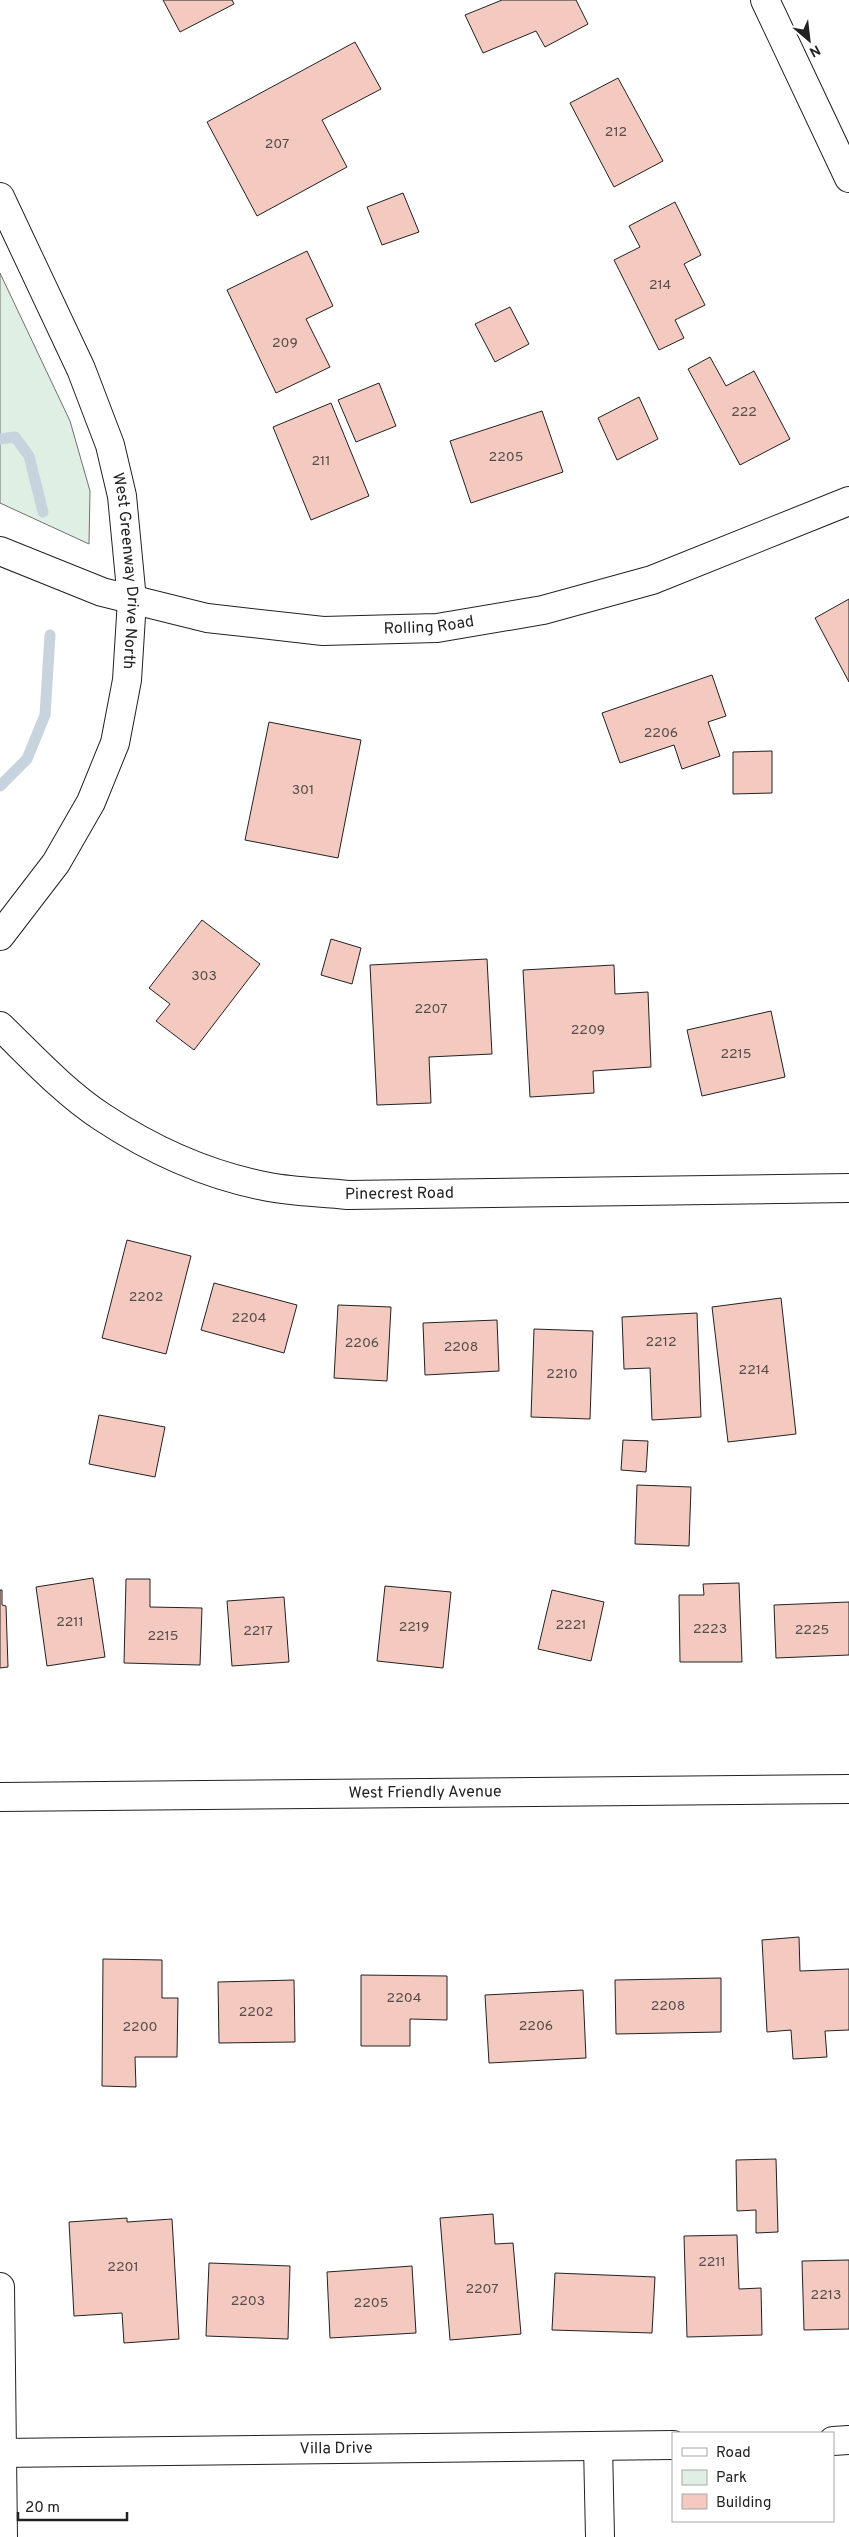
<svg xmlns="http://www.w3.org/2000/svg" width="849" height="2537" viewBox="0 0 849 2537" font-family="Overpass,sans-serif">
  <style>
    .green { fill: #e0efe3; stroke: #6f6f6f }
    .lines { fill: none; stroke-linecap: round; stroke-linejoin: round }
    .stream { stroke: #c7d3dd; stroke-width: 11 }
    .building { fill: #f3c9c0; stroke: #222 }
    .minor-casing { stroke: #222; stroke-width: 30 }
    .secondary-casing { stroke: #222; stroke-width: 30 }
    .minor { stroke: #fff; stroke-width: 28 }
    .secondary { stroke: #fff; stroke-width: 28 }
    .labels { text-anchor: middle; dominant-baseline: central; stroke-width: 4; stroke-linejoin: round; paint-order: stroke }
    .number-label { font-size: 14px; fill: #564c4a }
    .street-label { font-size: 16px; fill: #222; stroke: #fff }
  </style>
  <rect width="100%" height="100%" fill="#fff"/>
  <!-- green -->
  <path class="green" d="M0 273 70 421 90 491 89 544 0 503Z"/>
  <g class="lines">
    <!-- stream -->
    <path class="stream" d="M0 439 15 437 29 456 43 512
      M0 786 27 759 45 715 50 635"/>
  </g>
  <!-- building -->
  <path class="building" d="M163 0H232L234 4 180 32Z
    M502 0H576L588 24 545 47 536 31 483 53 465 15Z
    M355 42 381 89 322 120 347 167 257 216 207 122Z
    M618 78 663 161 614 187 570 103Z
    M403 193 419 232 382 245 367 207Z
    M675 202 701 255 684 264 705 305 675 320 684 338 659 350 614 260 640 247 629 226Z
    M307 251 333 306 306 319 330 367 276 393 227 290Z
    M510 307 529 344 495 362 475 324Z
    M710 357 726 386 754 371 790 439 740 465 688 369Z
    M379 383 396 426 356 442 338 400Z
    M639 397 658 439 617 460 598 418Z
    M331 403 369 496 311 520 273 427Z
    M542 411 563 472 471 503 450 441Z
    M849 599V682L815 618Z
    M712 675 726 716 708 722 720 756 682 769 674 745 620 763 602 713Z
    M269 722 361 740 338 858 245 840Z
    M772 751V793L733 794V752Z
    M202 920 260 964 194 1050 156 1021 170 1004 149 988Z
    M331 939 361 948 352 984 321 975Z
    M487 959 492 1054 429 1057 431 1103 377 1105 370 965Z
    M614 965 615 994 648 992 651 1067 593 1071 594 1093 530 1097 523 970Z
    M771 1011 785 1077 702 1096 687 1030Z
    M127 1240 191 1256 166 1354 102 1338Z
    M214 1283 297 1305 284 1353 201 1330Z
    M781 1298 796 1434 728 1442 712 1307Z
    M338 1305 391 1307 387 1381 334 1378Z
    M697 1313 701 1417 652 1420 650 1368 624 1369 622 1317Z
    M497 1320 499 1371 425 1375 423 1323Z
    M534 1329 593 1331 590 1419 531 1417Z
    M99 1415 165 1427 155 1477 89 1464Z
    M623 1440 648 1441 646 1472 621 1470Z
    M637 1485 691 1487 689 1546 635 1544Z
    M93 1578 105 1657 47 1666 36 1587Z
    M126 1579H150V1607L202 1608 200 1665 124 1663Z
    M739 1583 742 1662H680L679 1595H704L703 1584Z
    M385 1586 451 1592 443 1668 377 1661Z
    M0 1590H2V1605L6 1606 8 1667 0 1668Z
    M552 1590 604 1602 591 1661 538 1649Z
    M284 1597 289 1662 232 1666 227 1601Z
    M849 1602V1655L776 1658 774 1605Z
    M799 1937 800 1971 849 1969V2030L825 2031 827 2057 793 2059 791 2030 767 2032 762 1940Z
    M103 1959 162 1960V1998H178L177 2057H135L136 2087 102 2086Z
    M361 1975 447 1976V2020L410 2019V2046H361Z
    M721 1978V2032L616 2034 615 1980Z
    M294 1980 295 2042 219 2043 218 1982Z
    M583 1990 586 2058 489 2063 485 1995Z
    M776 2159 778 2232 756 2233V2210L737 2211 736 2160Z
    M493 2214 495 2244 513 2243 521 2334 450 2340 440 2218Z
    M127 2218V2222L172 2219 179 2339 124 2343 122 2313 74 2316 69 2222Z
    M737 2235 739 2289 761 2288 762 2335 687 2337 684 2236Z
    M849 2260V2329L804 2330 802 2261Z
    M209 2263 290 2266 288 2339 206 2336Z
    M412 2266 416 2333 330 2338 327 2272Z
    M555 2273 655 2277 652 2333 552 2330Z"/>
  <g class="lines">
    <!-- minor casing -->
    <g class="minor-casing">
      <g id="minor">
        <path d="M765 0 849 178"/>
        <path id="s1" d="M0 197 81 369 110 445 122 496 132 600 127 680 115 743 91 802 56 863 0 936"/>
        <path id="s2" d="M0 551 102 592 207 618 323 631 437 628 543 610 652 580 849 501"/>
        <path id="s3" d="M0 1026C32 1057 64 1092 102 1117 152 1150 210 1176 269 1187 295 1192 322 1192 348 1195L849 1188"/>
        <path d="M0 2287 3 2537"/>
        <path d="M833 2441 849 2440"/>
        <path d="M598 2446 600 2537"/>
        <path id="s4" d="M0 2453 673 2445"/>
      </g>
    </g>
    <!-- secondary casing -->
    <g class="secondary-casing">
      <g id="secondary">
        <path id="s5" d="M0 1797 849 1789"/>
      </g>
    </g>
    <!-- minor -->
    <use href="#minor" class="minor"/>
    <!-- secondary -->
    <use href="#secondary" class="secondary"/>
  </g>
  <g class="labels">
    <!-- number labels -->
    <g class="number-label">
      <text x="616" y="132">212</text>
      <text x="277" y="144">207</text>
      <text x="660" y="285">214</text>
      <text x="285" y="343">209</text>
      <text x="744" y="412">222</text>
      <text x="506" y="457">2205</text>
      <text x="321" y="461">211</text>
      <text x="661" y="733">2206</text>
      <text x="303" y="790">301</text>
      <text x="204" y="976">303</text>
      <text x="431" y="1009">2207</text>
      <text x="588" y="1030">2209</text>
      <text x="736" y="1054">2215</text>
      <text x="146" y="1297">2202</text>
      <text x="249" y="1318">2204</text>
      <text x="661" y="1342">2212</text>
      <text x="362" y="1343">2206</text>
      <text x="461" y="1347">2208</text>
      <text x="754" y="1370">2214</text>
      <text x="562" y="1374">2210</text>
      <text x="70" y="1622">2211</text>
      <text x="571" y="1625">2221</text>
      <text x="414" y="1627">2219</text>
      <text x="710" y="1629">2223</text>
      <text x="812" y="1630">2225</text>
      <text x="258" y="1631">2217</text>
      <text x="163" y="1636">2215</text>
      <text x="404" y="1998">2204</text>
      <text x="668" y="2006">2208</text>
      <text x="256" y="2012">2202</text>
      <text x="536" y="2026">2206</text>
      <text x="140" y="2027">2200</text>
      <text x="712" y="2262">2211</text>
      <text x="123" y="2267">2201</text>
      <text x="482" y="2289">2207</text>
      <text x="826" y="2295">2213</text>
      <text x="248" y="2301">2203</text>
      <text x="371" y="2303">2205</text>
    </g>
    <!-- street labels -->
    <g class="street-label">
      <text stroke="none"><textPath href="#s1" startOffset="399">West Greenway Drive North</textPath></text>
      <text stroke="none"><textPath href="#s2" startOffset="441">Rolling Road</textPath></text>
      <text stroke="none"><textPath href="#s3" startOffset="450">Pinecrest Road</textPath></text>
      <text stroke="none"><textPath href="#s5" startOffset="425">West Friendly Avenue</textPath></text>
      <text stroke="none"><textPath href="#s4" startOffset="336">Villa Drive</textPath></text>
    </g>
  </g>
  <!-- legend -->
  <rect x="672" y="2432" width="162" height="90" fill="#ffffff" stroke="#a7a7a7"/>
  <rect x="682" y="2448" width="25" height="8" fill="#ffffff" stroke="#a7a7a7"/>
  <text x="716" y="2457" font-size="15" fill="#222222">Road</text>
  <rect x="682" y="2470" width="25" height="15" fill="#e0efe3" stroke="#a7a7a7"/>
  <text x="716" y="2482" font-size="15" fill="#222222">Park</text>
  <rect x="682" y="2494" width="25" height="15" fill="#f3c9c0" stroke="#a7a7a7"/>
  <text x="716" y="2507" font-size="15" fill="#222222">Building</text>
  <!-- north arrow -->
  <g transform="translate(809 40) rotate(152)" stroke="#ffffff" stroke-width="4" paint-order="stroke">
  <path d="M0-4L9 19L0 12L-9 19Z" fill="#222222"/>
  <text y="-8" font-size="14" font-weight="bold" text-anchor="middle" fill="#222222">N</text>
  </g>
  <!-- scale -->
  <path d="M18 2512v8h109v-8" fill="none" stroke="#222222" stroke-width="2.5"/>
  <text x="25" y="2512" font-size="15" fill="#222222" stroke="#ffffff" stroke-width="4" paint-order="stroke">20 m</text>
</svg>
